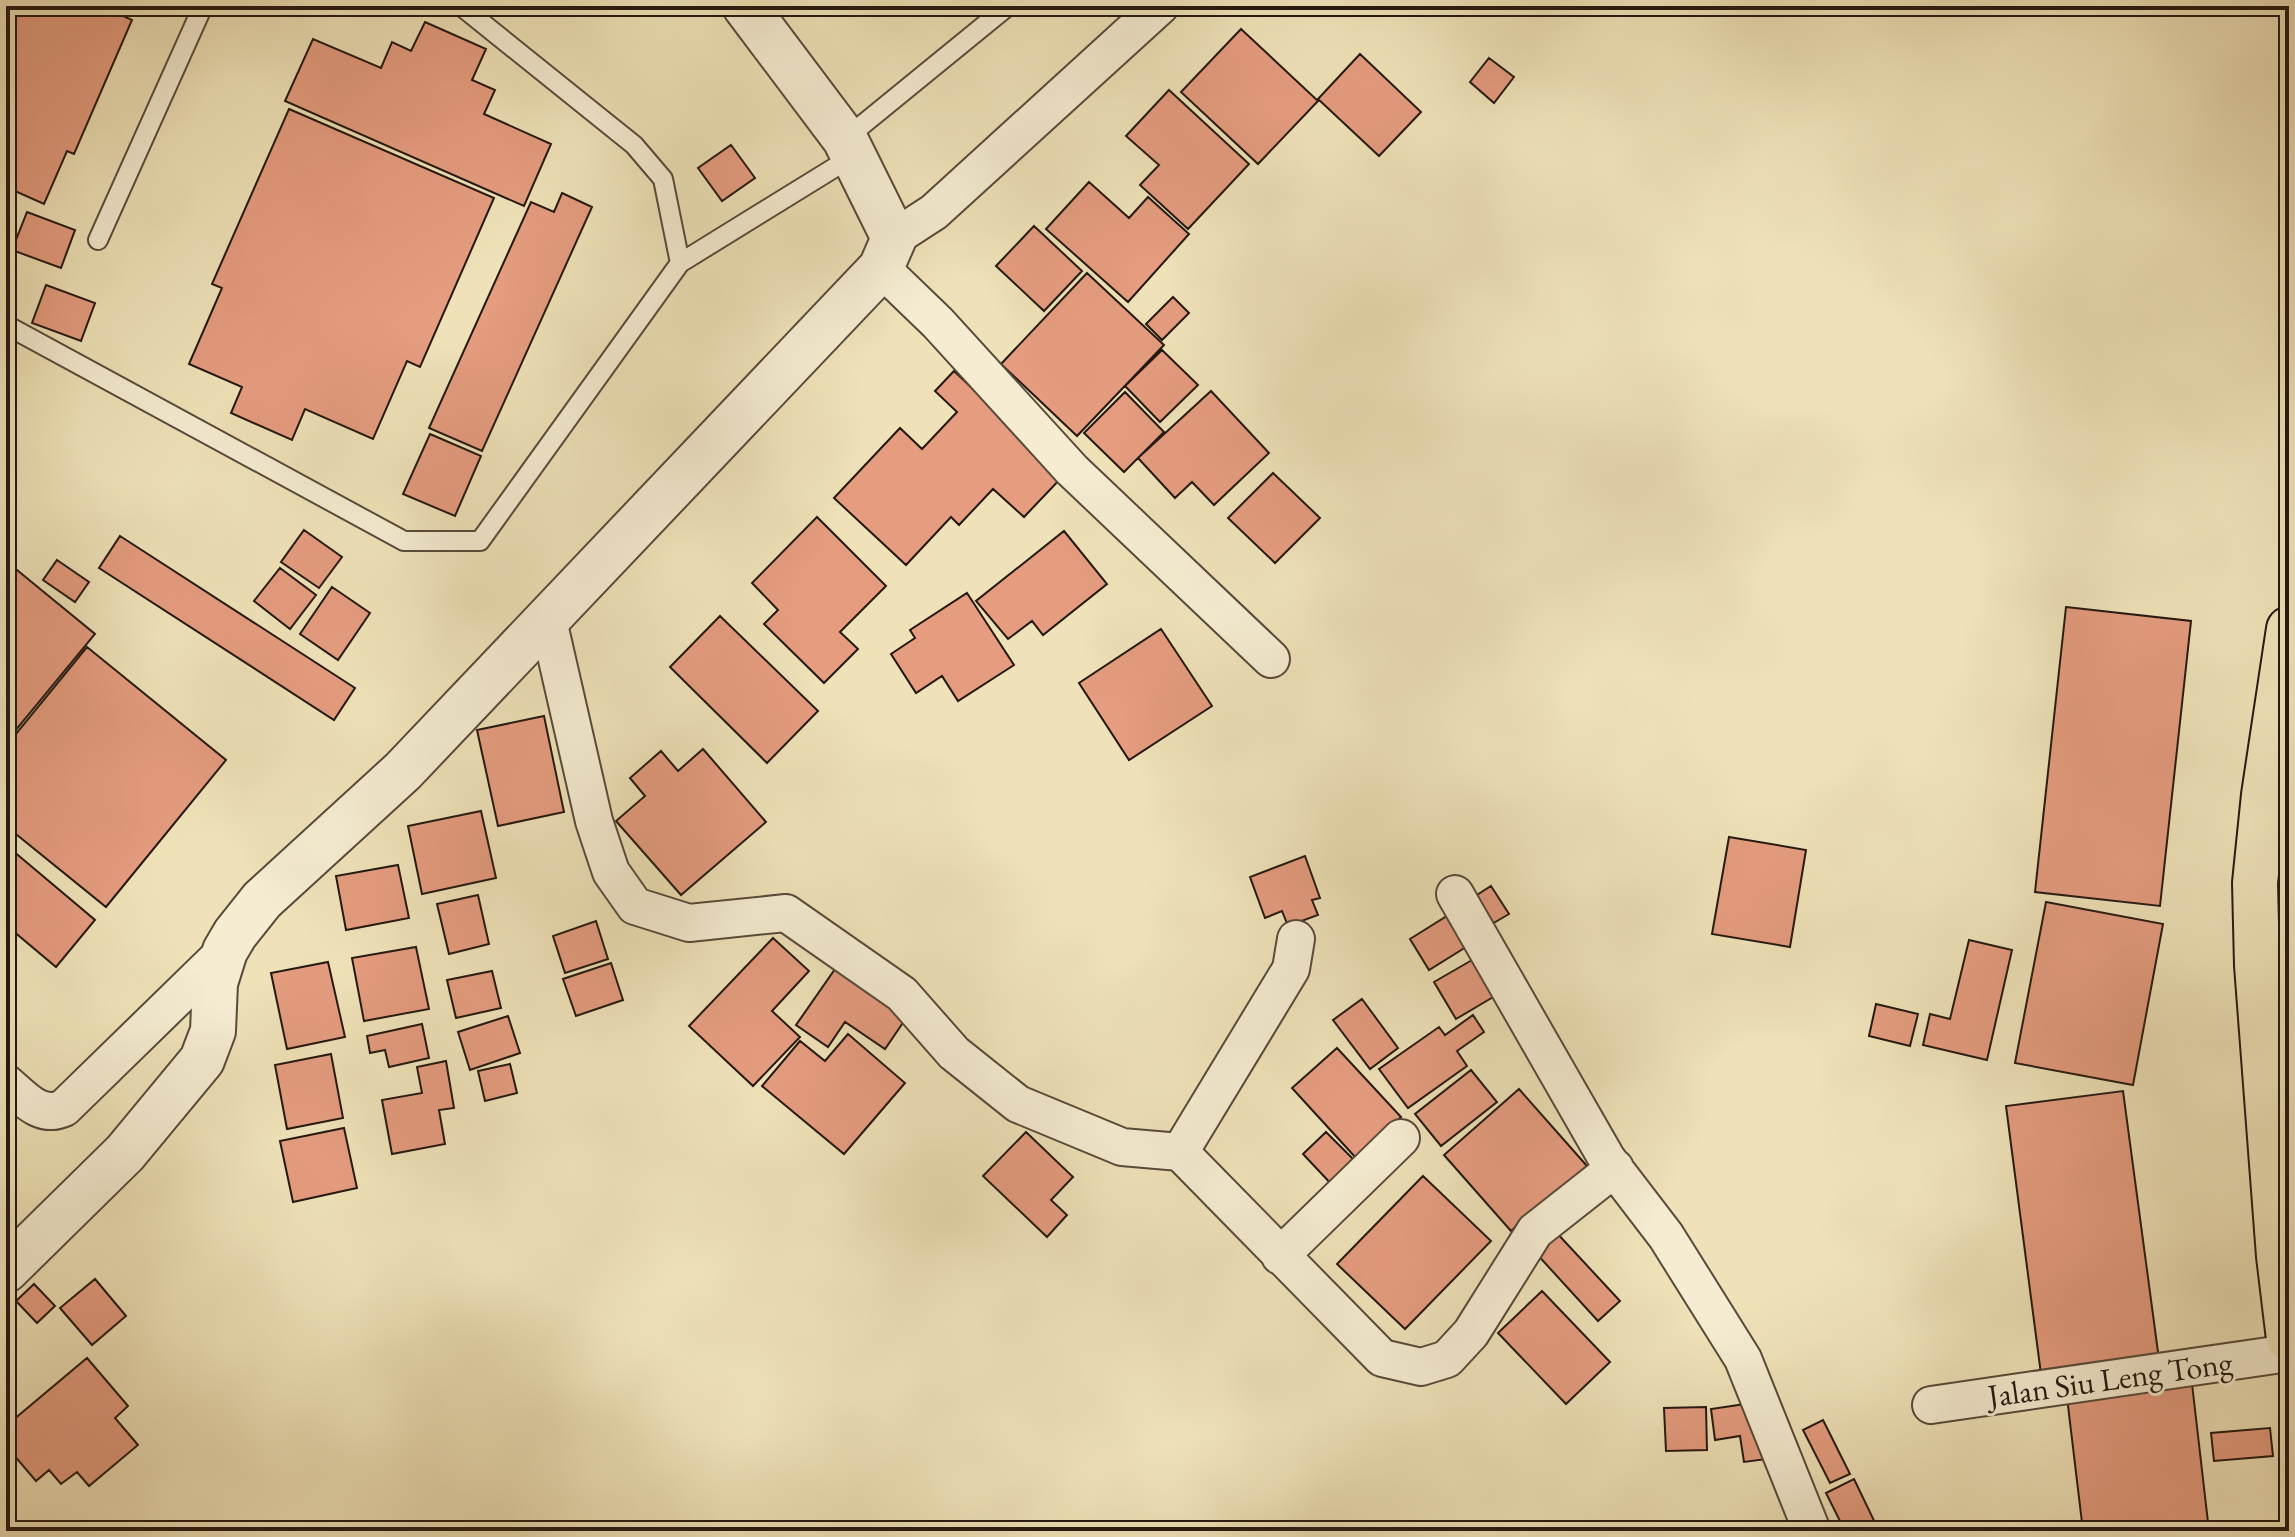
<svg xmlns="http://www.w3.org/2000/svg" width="2295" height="1537" viewBox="0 0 2295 1537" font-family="'EB Garamond',serif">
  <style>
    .building { fill: #e59c7f; stroke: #241811; stroke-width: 2 }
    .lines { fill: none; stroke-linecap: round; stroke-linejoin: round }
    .service-casing { stroke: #574a3b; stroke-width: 22 }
    .minor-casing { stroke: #574a3b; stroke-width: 40 }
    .tertiary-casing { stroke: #574a3b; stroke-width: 48 }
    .trunk-casing { stroke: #241811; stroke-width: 48 }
    .service { stroke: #f5ecd1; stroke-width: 18 }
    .minor { stroke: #f5ecd1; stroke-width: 36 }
    .tertiary { stroke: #f5ecd1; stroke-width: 44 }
    .trunk { stroke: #efe2b8; stroke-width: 44 }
    .labels { text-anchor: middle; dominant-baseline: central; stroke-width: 6; stroke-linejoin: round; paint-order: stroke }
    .street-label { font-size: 32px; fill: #241811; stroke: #f5ecd1 }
  </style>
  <rect width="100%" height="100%" fill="#efe2b8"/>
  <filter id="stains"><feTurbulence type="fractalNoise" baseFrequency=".0025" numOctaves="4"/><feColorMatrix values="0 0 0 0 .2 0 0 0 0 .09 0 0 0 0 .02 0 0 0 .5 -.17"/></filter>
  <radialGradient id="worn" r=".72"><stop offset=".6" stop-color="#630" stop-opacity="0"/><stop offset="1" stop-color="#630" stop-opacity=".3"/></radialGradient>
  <!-- building -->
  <path class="building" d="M9 6H127L123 16 132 20 74 154 67 151 44 204 6 187V13Z
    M940 6H959L947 15Z
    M425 22 486 49 472 80 495 90 484 114 551 144 524 206 285 101 313 39 381 68 392 42 411 51Z
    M1241 29 1318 101 1258 164 1181 92Z
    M1360 54 1421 112 1379 156 1318 99Z
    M1489 58 1514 77 1494 103 1470 82Z
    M1169 90 1249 164 1188 229 1140 185 1159 165 1126 136Z
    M289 109 494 198 420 367 407 361 373 439 305 409 292 440 231 413 242 387 189 364 222 288 212 284Z
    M731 145 755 178 722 201 698 168Z
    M1089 182 1129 218 1148 197 1189 234 1128 302 1046 229Z
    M562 193 592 207 482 451 429 428 531 202 554 212Z
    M27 212 75 230 61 268 12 250Z
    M1034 226 1082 271 1044 311 996 266Z
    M1087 273 1164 345 1077 436 1001 364Z
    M46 285 95 303 81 341 32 323Z
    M1173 297 1189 313 1162 340 1146 324Z
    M1162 350 1198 385 1160 422 1125 386Z
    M954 371 1064 475 1024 517 993 489 959 525 951 517 906 565 834 498 900 428 922 449 957 412 935 391Z
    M1211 391 1269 453 1214 505 1192 482 1175 498 1138 458Z
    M1125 392 1164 432 1124 472 1084 433Z
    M430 434 481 456 455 516 403 494Z
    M1273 473 1320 518 1275 563 1228 518Z
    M817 517 886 586 840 632 858 649 824 683 764 624 778 610 752 583Z
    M304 530 342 557 319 588 281 562Z
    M1064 531 1107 584 1043 635 1032 621 1008 639 976 601Z
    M120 536 355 688 334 720 99 568Z
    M57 560 89 582 75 602 43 580Z
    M6 561 95 634 6 742Z
    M280 568 316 595 290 629 254 601Z
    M332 587 370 613 338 660 300 634Z
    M967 593 1014 665 958 701 942 676 916 693 891 654 915 638 910 630Z
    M2066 607 2191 621 2160 906 2035 892Z
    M720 616 818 711 767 763 670 667Z
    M1161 629 1212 706 1129 760 1079 683Z
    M87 647 226 760 106 907 6 826V746Z
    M544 716 564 812 498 826 477 730Z
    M703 749 766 822 681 895 616 821 645 796 630 778 661 751 678 771Z
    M481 811 496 878 422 894 408 826Z
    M1729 837 1806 850 1790 947 1712 934Z
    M6 845 95 920 56 967 6 925Z
    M1305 856 1320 898 1312 900 1318 915 1288 926 1282 911 1265 918 1250 877Z
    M398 865 409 918 346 930 336 876Z
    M1491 886 1509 914 1480 931 1463 904Z
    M478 895 489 944 449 954 437 904Z
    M2046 902 2163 924 2133 1085 2015 1063Z
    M1455 911 1474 942 1429 970 1410 939Z
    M596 921 608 959 565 973 553 936Z
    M773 938 809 971 772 1011 800 1037 753 1086 689 1026Z
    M1969 940 2012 950 1987 1060 1923 1045 1930 1014 1950 1019Z
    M416 947 429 1009 364 1021 352 958Z
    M1479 956 1500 993 1456 1019 1434 982Z
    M328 962 345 1037 287 1049 271 973Z
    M840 962 911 1011 885 1049 845 1022 828 1047 796 1025Z
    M611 963 623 1000 576 1016 563 979Z
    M492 971 501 1008 456 1018 447 980Z
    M1362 999 1398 1048 1370 1069 1333 1020Z
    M1876 1004 1918 1014 1910 1046 1869 1036Z
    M1473 1015 1484 1032 1457 1051 1467 1066 1408 1108 1379 1069 1439 1027 1445 1035Z
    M508 1016 520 1053 470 1070 458 1032Z
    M422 1024 429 1058 389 1067 385 1050 370 1053 367 1036Z
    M848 1034 905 1083 844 1154 762 1086 800 1041 825 1061Z
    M1337 1048 1401 1117 1356 1158 1292 1088Z
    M331 1054 343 1118 287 1129 275 1065Z
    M446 1061 454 1108 439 1110 445 1144 392 1154 382 1100 422 1093 417 1067Z
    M510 1064 517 1093 485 1101 478 1071Z
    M1471 1070 1497 1102 1441 1146 1415 1114Z
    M1519 1089 1587 1166 1511 1231 1444 1155Z
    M2123 1091 2160 1367 2042 1382 2006 1106Z
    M344 1128 357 1188 293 1202 280 1141Z
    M1026 1132 1073 1177 1051 1200 1067 1215 1047 1237 983 1176Z
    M1326 1132 1358 1164 1334 1187 1303 1154Z
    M1423 1176 1491 1241 1405 1329 1337 1264Z
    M1555 1231 1620 1301 1598 1321 1534 1251Z
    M95 1279 126 1316 92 1345 60 1308Z
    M34 1284 55 1306 37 1323 16 1301Z
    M1542 1291 1610 1362 1566 1404 1498 1333Z
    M87 1358 128 1406 115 1418 138 1445 89 1486 77 1472 61 1484 49 1470 36 1481 6 1446V1426Z
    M2191 1375 2209 1531H2083L2066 1389Z
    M1759 1402 1767 1459 1744 1462 1740 1436 1715 1440 1711 1409Z
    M1706 1407 1707 1450 1666 1451 1664 1408Z
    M1823 1420 1850 1474 1830 1483 1803 1430Z
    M2270 1428 2273 1456 2214 1461 2211 1433Z
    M1854 1479 1879 1531H1845L1826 1493Z"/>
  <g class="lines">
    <!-- service casing -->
    <g class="service-casing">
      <path id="service" d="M845 139 1008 6
        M98 240 203 6
        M680 263 855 155
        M6 325 404 541H480L680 263 663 179 634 145 461 6"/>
    </g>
    <!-- minor casing -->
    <g class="minor-casing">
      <path id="minor" d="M894 238 934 212 1160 6
        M881 268 938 323 1072 470 1271 659
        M548 620 594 821 611 872 635 906 689 923 786 913 902 994 954 1053 1018 1104 1122 1147 1180 1152 1382 1358 1421 1367 1447 1359 1471 1333 1535 1231 1615 1168
        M1455 894 1607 1159 1666 1236 1743 1359 1812 1531
        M6 1083C24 1098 40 1119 64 1108L225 951
        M1180 1152 1291 969 1296 939
        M1280 1256 1401 1138
        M1931 1405 2289 1353"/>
    </g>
    <!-- tertiary casing -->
    <g class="tertiary-casing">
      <path id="tertiary" d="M6 1270 125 1153 202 1060 213 1031 215 983 225 951 235 934 262 900 403 771 881 268 894 238 845 139 745 6"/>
    </g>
    <!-- trunk casing -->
    <g class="trunk-casing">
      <path id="trunk" d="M2289 629 2264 795 2255 883 2257 965 2279 1256 2289 1339"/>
    </g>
    <!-- service -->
    <use href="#service" class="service"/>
    <!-- minor -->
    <use href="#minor" class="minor"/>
    <!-- tertiary -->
    <use href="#tertiary" class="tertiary"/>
    <!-- trunk -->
    <use href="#trunk" class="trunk"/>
  </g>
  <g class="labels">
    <!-- street labels -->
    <g class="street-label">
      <text transform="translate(2110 1379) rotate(-8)">Jalan Siu Leng Tong</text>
    </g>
  </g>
  <!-- margin -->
  <rect width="2295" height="1537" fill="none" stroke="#efe2b8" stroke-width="32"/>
  <rect x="8" y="8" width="2279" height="1521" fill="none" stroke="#241811" stroke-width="4"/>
  <rect x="16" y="16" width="2263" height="1505" fill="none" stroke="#241811" stroke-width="2"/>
  <rect width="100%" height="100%" filter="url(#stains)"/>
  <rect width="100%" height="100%" fill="url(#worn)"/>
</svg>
